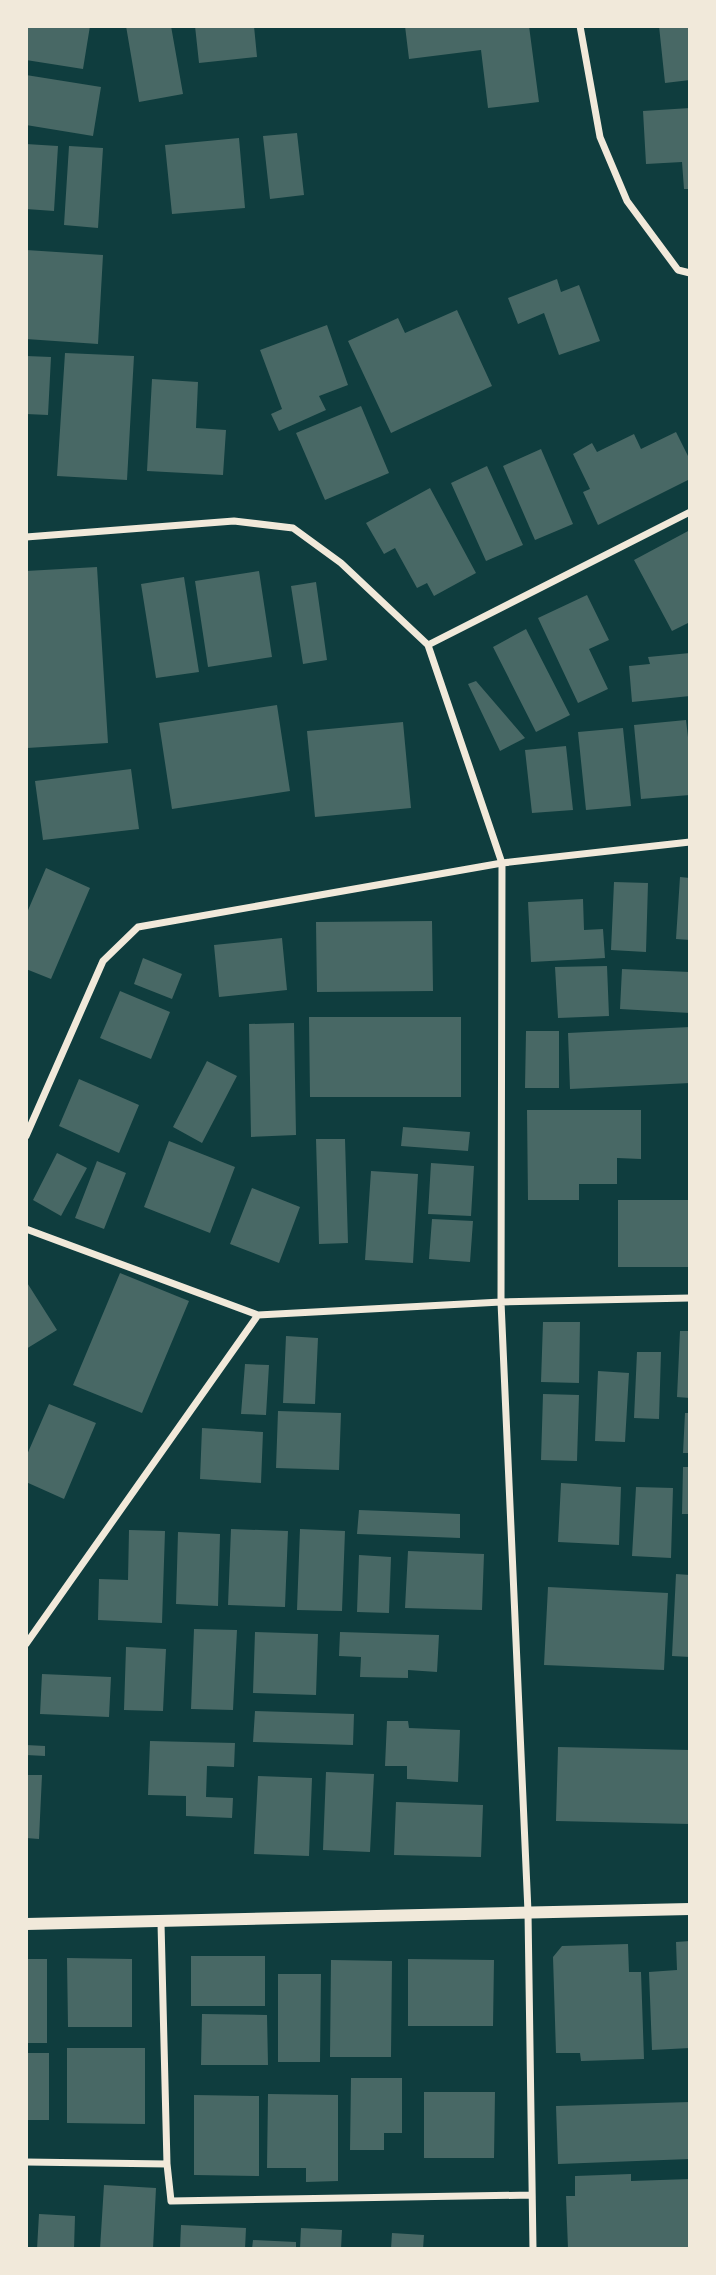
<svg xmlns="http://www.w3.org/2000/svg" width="716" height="2275" viewBox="0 0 716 2275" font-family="Manrope,sans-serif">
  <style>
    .building { fill: #486865 }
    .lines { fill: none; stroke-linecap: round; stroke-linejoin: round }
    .minor { stroke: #f1e9da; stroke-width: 7 }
    .tertiary { stroke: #f1e9da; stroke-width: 12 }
  </style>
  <rect width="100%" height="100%" fill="#0f3d3e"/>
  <!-- building -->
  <path class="building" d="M26 26H90L83 69 26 60Z
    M126 26H171L183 94 139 102Z
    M195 26H254L257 57 199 63Z
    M405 26H529L539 102 488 108 481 50 409 59Z
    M659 26H690V80L665 83Z
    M26 75 101 87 93 136 26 125Z
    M690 108V189H684L682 162 646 164 643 111Z
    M297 133 304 195 270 199 263 136Z
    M239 138 245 208 172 214 165 145Z
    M26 144 58 146 54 211 26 209Z
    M69 146 103 148 98 228 64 225Z
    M26 250 103 255 98 344 26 339Z
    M557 279 561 292 579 285 600 341 559 355 544 313 518 324 508 298Z
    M457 310 492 386 391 433 348 341 398 318 405 333Z
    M327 325 348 385 319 396 326 410 279 431 271 414 282 409 260 350Z
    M65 353 134 356 127 480 57 476Z
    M26 356 51 357 48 415 26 414Z
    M152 379 198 382 196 428 226 430 223 475 147 471Z
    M361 406 389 473 325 500 296 433Z
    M676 432 690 460V479L598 525 583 492 590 489 573 454 592 443 597 452 634 434 641 449Z
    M541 449 573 524 535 540 503 466Z
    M487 466 523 545 486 561 451 483Z
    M430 488 476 573 434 596 427 583 417 588 395 548 384 554 366 523Z
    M690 530V622L672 631 634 560Z
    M97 567 108 743 27 748 26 571Z
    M259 571 272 657 208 667 195 581Z
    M184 577 199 672 156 678 141 584Z
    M316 582 327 660 303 664 291 586Z
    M587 595 609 640 589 649 608 689 578 703 538 618Z
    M526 629 570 715 536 732 493 647Z
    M690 653V696L632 702 629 666 650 664 648 657Z
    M476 681 525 738 500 751 468 684Z
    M277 705 290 791 172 809 159 723Z
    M686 720 690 754V795L641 799 634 725Z
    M403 722 411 808 315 817 307 731Z
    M623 728 631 806 586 810 578 732Z
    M566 746 573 810 532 813 525 750Z
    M131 769 139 829 43 840 35 781Z
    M46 868 90 888 51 979 26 969V915Z
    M680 877 690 878V940L676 939Z
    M614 882 648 883 646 952 611 950Z
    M583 899 584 930 603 929 605 958 531 962 528 902Z
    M432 921 433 991 317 992 316 922Z
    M282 938 287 990 219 997 214 945Z
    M143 958 182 974 172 999 134 984Z
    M607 966 609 1016 558 1018 555 967Z
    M622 969 690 972V1013L620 1009Z
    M120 991 170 1012 151 1059 100 1038Z
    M309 1017H461V1097H310Z
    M294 1023 296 1135 251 1137 249 1024Z
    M690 1027V1083L570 1089 568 1033Z
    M526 1031H559V1088H525Z
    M207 1061 237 1076 202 1143 173 1127Z
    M79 1079 139 1105 119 1153 59 1126Z
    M527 1110H641V1159L617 1158V1184H579V1200H528Z
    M403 1127 470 1132 468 1151 401 1146Z
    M316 1139H345L348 1243 319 1244Z
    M169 1141 235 1167 210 1233 144 1207Z
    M57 1153 87 1168 61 1216 33 1200Z
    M97 1161 126 1173 104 1229 75 1218Z
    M431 1163 474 1166 471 1216 428 1214Z
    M371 1171 418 1174 413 1263 365 1260Z
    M252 1188 300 1207 279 1263 230 1244Z
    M618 1200H690V1267H618Z
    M432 1219 473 1221 470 1262 429 1259Z
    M120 1273 189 1301 142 1413 73 1385Z
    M26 1281 57 1330 26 1349Z
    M543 1322H580L579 1383 541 1382Z
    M680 1331H690V1398L677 1397Z
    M286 1336 318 1338 315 1404 283 1403Z
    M637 1352H661L659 1419 634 1418Z
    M245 1364 269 1365 266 1415 241 1414Z
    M598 1371 629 1373 625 1442 595 1441Z
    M543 1394 579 1395 577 1461 541 1460Z
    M49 1404 96 1423 64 1499 26 1482V1457Z
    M278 1411 341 1413 339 1470 276 1468Z
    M685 1413H690V1453H683Z
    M202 1428 263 1432 261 1483 200 1479Z
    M683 1467H690V1514H682Z
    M561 1483 621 1487 619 1545 558 1542Z
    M636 1487 673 1488 671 1558 632 1556Z
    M359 1510 460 1514V1538L357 1534Z
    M231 1529 288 1531 285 1607 228 1605Z
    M300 1529 345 1531 342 1611 297 1610Z
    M129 1530 165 1531 162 1623 98 1620 99 1579 128 1580Z
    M178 1532 220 1534 218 1606 176 1604Z
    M408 1551 484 1554 482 1610 405 1608Z
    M359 1555 391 1557 389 1613 357 1612Z
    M676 1574 690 1575V1657L672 1656Z
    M548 1587 668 1593 664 1670 544 1665Z
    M194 1629 237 1630 233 1710 191 1709Z
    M255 1632 318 1634 316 1695 253 1693Z
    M340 1632 439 1635 437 1672 408 1670V1678L360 1677 361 1657 339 1656Z
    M126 1647 166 1649 163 1711 124 1710Z
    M42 1674 111 1677 109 1717 40 1714Z
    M255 1711 354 1714 353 1745 253 1742Z
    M387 1721H408L409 1728 460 1730 458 1782 407 1779V1766H385Z
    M150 1741 235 1743 234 1767 207 1766 206 1797 233 1798 232 1818 186 1816V1796L148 1795Z
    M26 1745 45 1746V1756L26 1755Z
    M558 1747 690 1750V1824L556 1821Z
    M326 1772 374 1774 370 1852 323 1850Z
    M26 1775H42L39 1839 26 1838Z
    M258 1776 312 1778 309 1856 254 1854Z
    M396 1802 483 1805 481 1857 394 1855Z
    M690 1941V2048L652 2050 649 1972 677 1970 676 1942Z
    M628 1944 629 1972H641L644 2059 581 2061 580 2053H556L553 1957 562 1946Z
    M191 1956H265V2006H191Z
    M67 1958 132 1959V2027H68Z
    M26 1959H47V2043H26Z
    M408 1959 494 1960 493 2026H408Z
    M331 1960 392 1961 391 2057H330Z
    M278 1974H321L320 2062H278Z
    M202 2014 267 2015 268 2065H201Z
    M67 2048H145V2124L67 2123Z
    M26 2053H49V2120H26Z
    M351 2078H402V2133H384V2150H350Z
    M424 2092H495L494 2158H424Z
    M268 2094 338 2095V2181L306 2182V2168H267Z
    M194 2095 259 2096V2176L194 2175Z
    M690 2102V2159L558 2164 556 2106Z
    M631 2174V2181L690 2179V2249H568L566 2196H575V2176Z
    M104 2185 156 2188 153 2249H100Z
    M39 2214 75 2216 74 2249H37Z
    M181 2225 246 2228 245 2249H180Z
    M301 2228 342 2230 341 2249H300Z
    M392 2233 424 2235 423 2249H391Z
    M253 2240 296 2242V2249H252Z"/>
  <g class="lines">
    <!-- minor -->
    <path class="minor" d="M580 26 600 137 627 201 678 270 690 273
      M26 537 234 521 293 528 341 563 428 645 502 863 501 1302 528 1912 533 2249
      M428 645 690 512
      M26 1136 103 961 138 927 502 863 690 842
      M26 1229 258 1315
      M26 1644 258 1315 501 1302 690 1298
      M26 2162 167 2164 161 1923
      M167 2164 171 2201 532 2195"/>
    <!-- tertiary -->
    <path class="tertiary" d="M26 1924 690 1909"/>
  </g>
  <!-- border -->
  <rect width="716" height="2275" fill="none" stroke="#f1e9da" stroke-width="56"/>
</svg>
